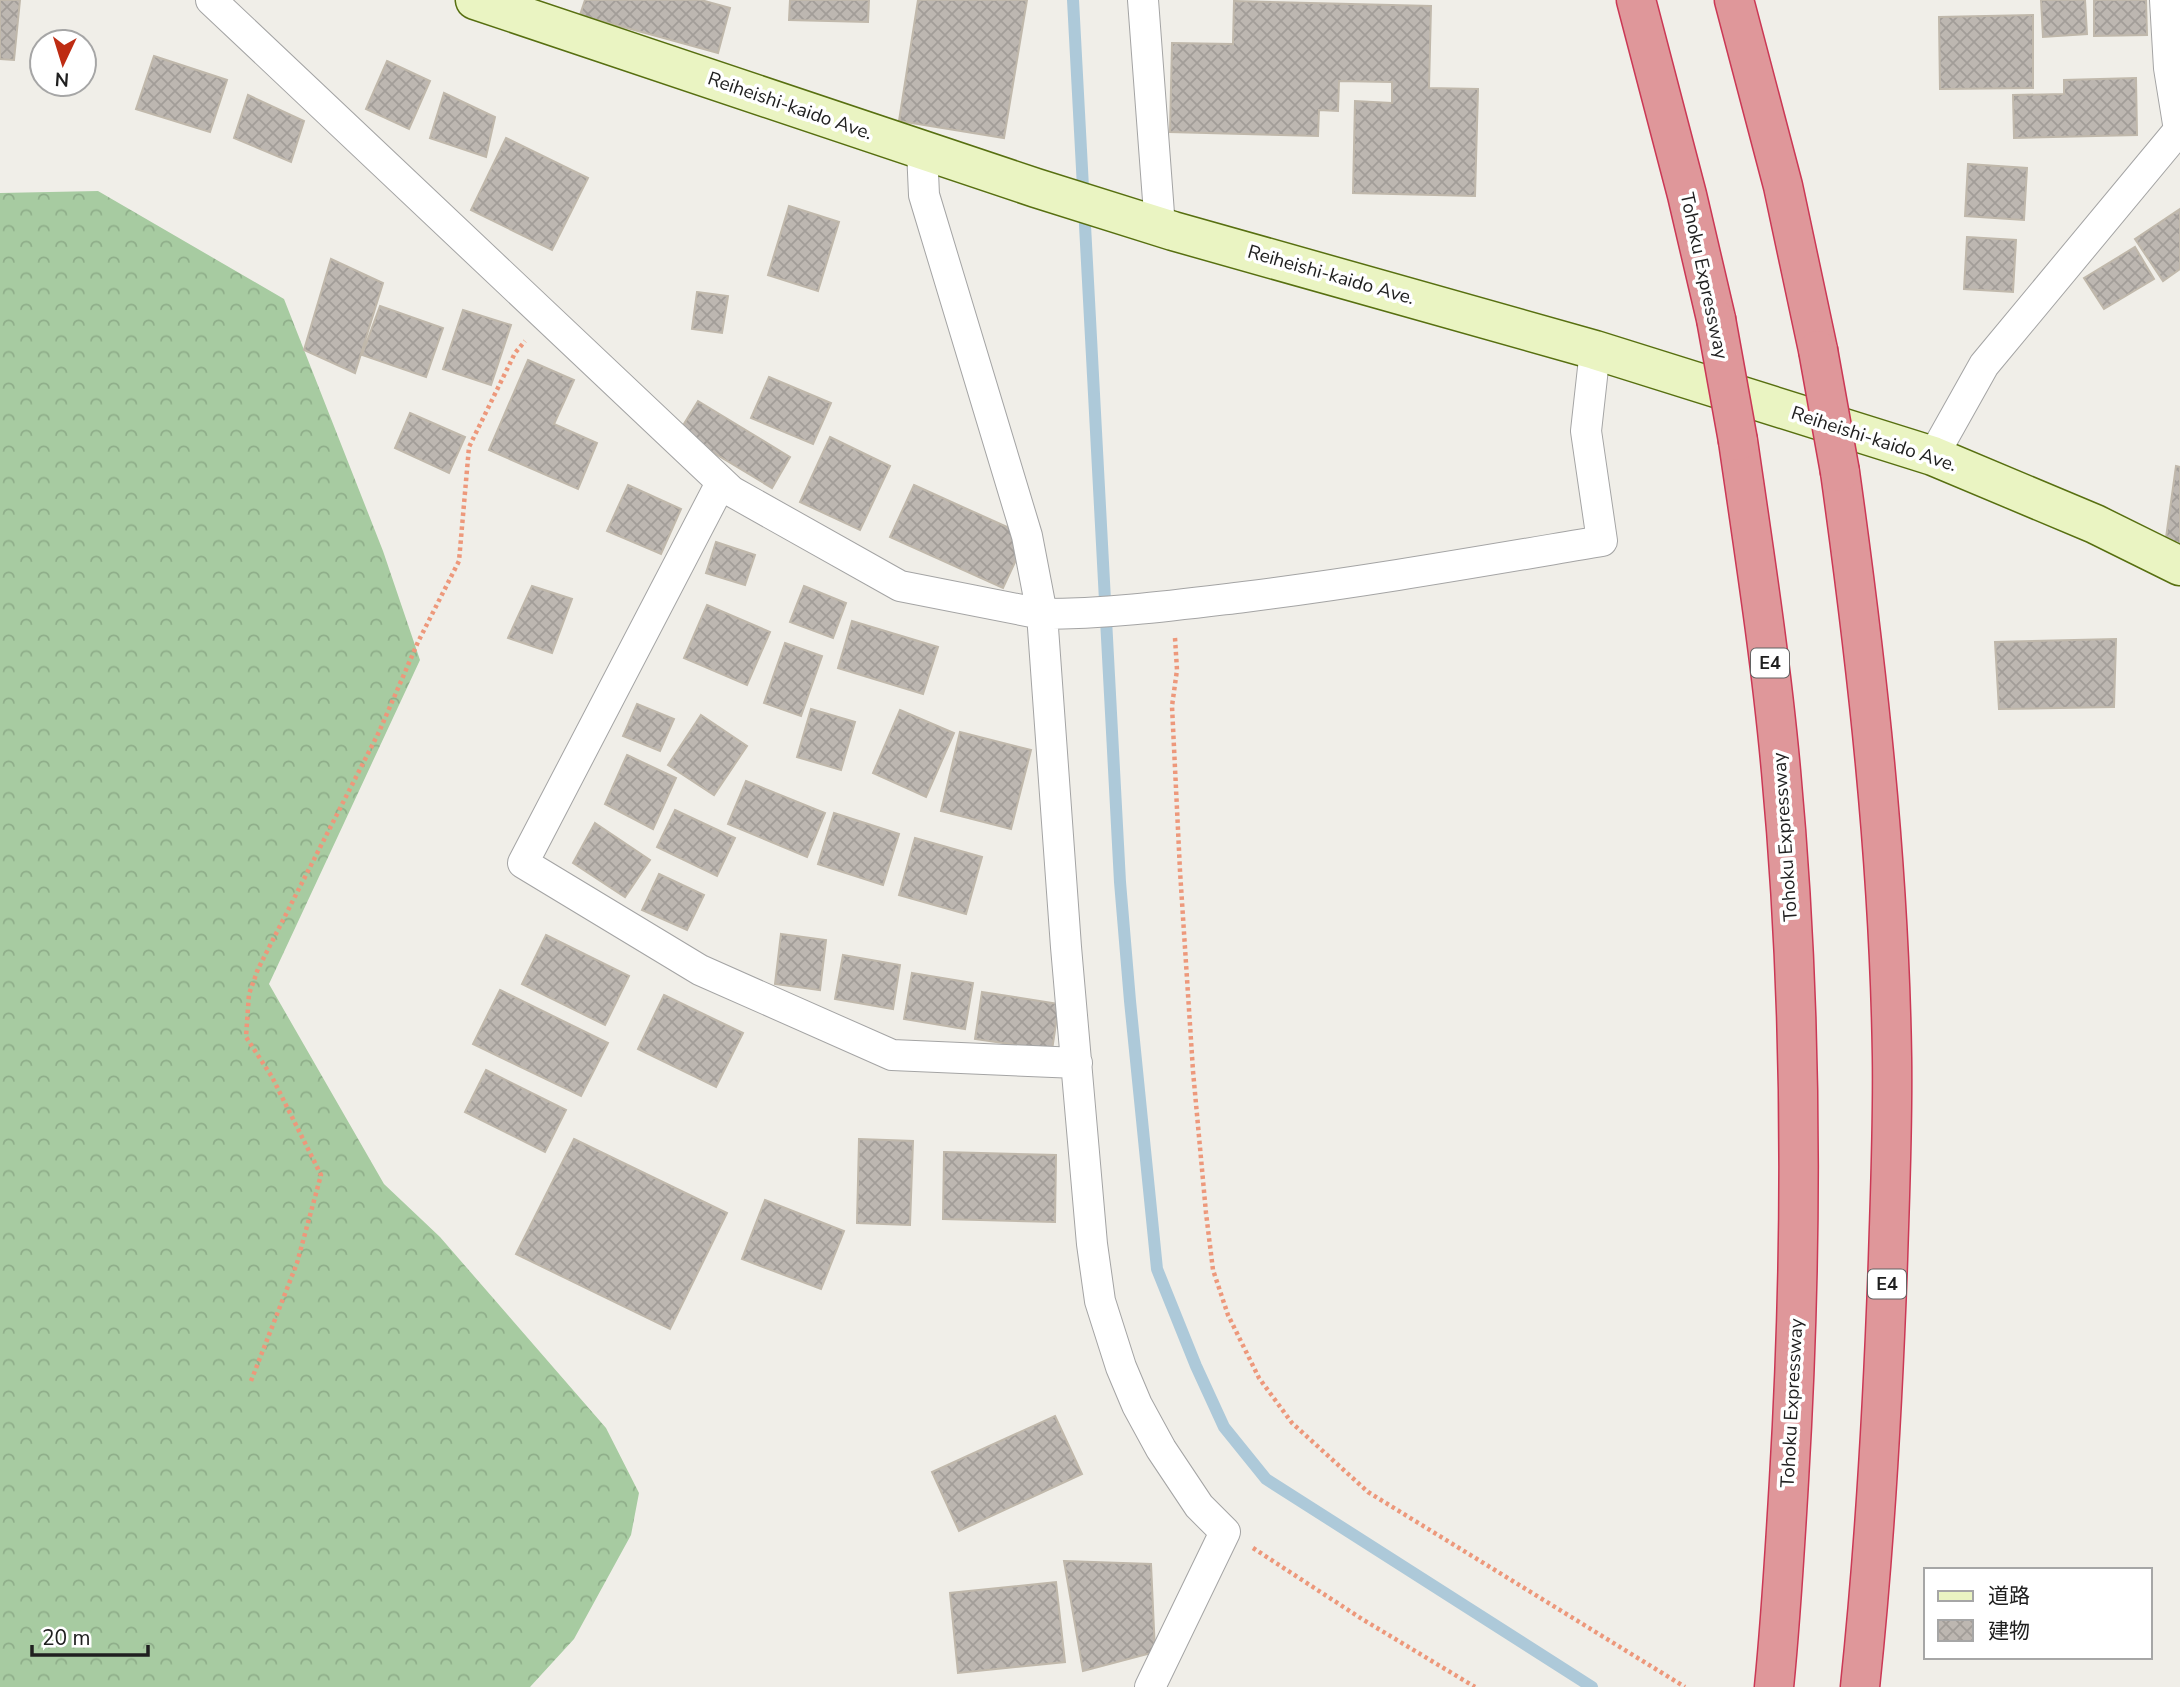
<svg xmlns="http://www.w3.org/2000/svg" width="2180" height="1687" viewBox="0 0 2180 1687" font-family="'Nunito Sans','Noto Sans JP',sans-serif">
  <style>
    .forest { fill: url(#forest-crowns) }
    .lines { fill: none; stroke-linecap: round; stroke-linejoin: round }
    .stream { stroke: #adc9d9; stroke-width: 12 }
    .building { fill: url(#building-cross-hatch); stroke: #c0b8ab; stroke-width: 2 }
    .street-casing { stroke: #a4a4a4; stroke-width: 32 }
    .secondary-casing { stroke: #576f10; stroke-width: 41 }
    .highway-casing { stroke: #cb3855; stroke-width: 41 }
    .path { stroke: #ed987b; stroke-width: 4.5; stroke-dasharray: 3.5 3.5; stroke-linecap: butt }
    .street { stroke: #fff; stroke-width: 30 }
    .secondary { stroke: #eaf4c2; stroke-width: 38 }
    .highway { stroke: #df979a; stroke-width: 38 }
    .highway-bridge-casing { stroke: #cb3855; stroke-width: 41; stroke-linecap: butt }
    .highway-bridge { stroke: #df979a; stroke-width: 38 }
    .labels { text-anchor: middle; dominant-baseline: central; stroke-width: 7; stroke-linejoin: round; paint-order: stroke }
    .shield { fill: #fff; stroke: #636363; stroke-width: 2 }
    .shield-label { font-size: 18px; font-weight: bold; fill: #202020 }
    .street-label { font-size: 19px; fill: #202020; stroke: #fff }
  </style>
  <defs>
    <pattern id="forest-crowns" width="20" height="18" patternUnits="userSpaceOnUse" patternTransform="scale(1.75)"><rect width="20" height="18" fill="#a7cba1"/><path d="M2 6a3 3 0 1 1 6 0M12 15a3 3 0 1 1 6 0" fill="none" stroke="#8fae8a"/></pattern>
    <pattern id="building-cross-hatch" width="8" height="8" patternUnits="userSpaceOnUse" patternTransform="scale(1.75)"><rect width="8" height="8" fill="#bdb7b1"/><path d="M0 0l8 8M0 8l8-8" fill="none" stroke="#a29d98"/></pattern>
  </defs>
  <rect width="100%" height="100%" fill="#f0eee8"/>
  <!-- forest -->
  <path class="forest" d="M98 191 284 299 383 551 420 660 269 984 384 1184 440 1237 606 1428 639 1493 631 1535 574 1639 530 1687H0V193Z"/>
  <g class="lines">
    <!-- stream -->
    <path class="stream" d="M1073 0 1120 882 1130 1001 1157 1269 1196 1366 1224 1427 1266 1479 1592 1687"/>
  </g>
  <!-- building -->
  <path class="building" d="M0 0H20L14 60 0 59Z
    M585 0H701L730 8 718 53 580 15Z
    M790 0H869L868 22 789 20Z
    M918 0H1027L1004 138 899 121Z
    M2041 0H2085L2087 34 2043 37Z
    M2094 0H2146L2147 35 2094 36Z
    M1234 1 1431 6 1429 88 1478 89 1475 196 1353 193 1355 101 1392 103V82L1339 81 1338 111 1319 110 1318 136 1170 132 1172 43 1233 44Z
    M2033 15V88L1940 89 1939 17Z
    M154 56 227 80 210 132 136 109Z
    M387 61 430 81 409 129 366 109Z
    M2136 78 2137 135 2014 138 2013 95 2064 94V80Z
    M444 93 495 117 486 157 430 138Z
    M248 95 304 121 291 162 234 138Z
    M506 138 588 178 552 250 471 210Z
    M1968 164 2027 168 2024 220 1965 216Z
    M789 206 839 222 818 291 768 275Z
    M2180 209V269L2163 281 2135 239Z
    M1967 237 2016 240 2013 292 1964 289Z
    M2135 247 2154 279 2104 309 2084 278Z
    M331 259 383 283 355 373 304 350Z
    M697 292 728 296 722 333 692 329Z
    M380 306 443 328 426 377 362 355Z
    M463 310 511 325 491 385 443 369Z
    M528 360 574 380 554 424 597 443 578 489 489 450Z
    M769 377 831 403 813 444 751 418Z
    M698 401 790 457 772 488 679 432Z
    M410 413 465 437 449 473 395 448Z
    M830 437 890 466 860 530 800 502Z
    M2176 466 2180 467V547L2165 545Z
    M628 485 681 509 661 554 607 531Z
    M914 485 1027 536 1003 588 890 537Z
    M716 542 755 555 745 585 706 573Z
    M532 586 572 599 552 653 508 638Z
    M804 586 846 603 833 638 790 622Z
    M707 605 770 632 747 685 684 658Z
    M852 621 938 647 923 694 838 668Z
    M2116 639 2114 707 1999 709 1995 642Z
    M785 643 822 656 801 716 764 703Z
    M637 704 674 719 660 751 623 736Z
    M811 709 855 722 841 770 797 757Z
    M900 710 954 733 926 797 873 773Z
    M701 715 747 746 714 795 668 765Z
    M960 732 1031 750 1011 829 941 811Z
    M627 755 676 778 653 829 605 804Z
    M746 781 825 813 807 857 728 824Z
    M675 810 735 838 717 876 657 847Z
    M834 813 899 834 883 885 818 864Z
    M595 823 650 860 625 897 573 863Z
    M915 838 982 857 966 914 899 895Z
    M659 874 704 895 687 930 642 910Z
    M781 934 826 940 820 990 775 984Z
    M546 935 629 976 605 1025 522 984Z
    M843 955 900 965 893 1009 835 999Z
    M912 973 973 983 965 1029 904 1019Z
    M500 990 608 1043 581 1096 473 1044Z
    M982 992 1059 1004 1052 1050 975 1039Z
    M664 995 743 1033 716 1087 638 1049Z
    M486 1070 566 1110 545 1152 465 1112Z
    M574 1139 727 1213 670 1329 516 1254Z
    M859 1139 913 1141 910 1225 857 1223Z
    M944 1152 1056 1155 1055 1222 943 1219Z
    M765 1200 844 1231 821 1289 742 1259Z
    M1055 1416 1082 1474 959 1531 932 1472Z
    M1064 1561 1151 1564 1155 1652 1083 1671Z
    M1056 1582 1065 1662 958 1673 950 1593Z"/>
  <g class="lines">
    <!-- street casing -->
    <g class="street-casing">
      <path id="street" d="M211 0 731 491 900 586 1042 614C1110 614 1177 605 1244 597 1364 582 1483 561 1602 541L1586 431 1595 350
        M1143 0 1160 227
        M922 150 924 195 1027 536 1042 614 1066 947 1092 1244 1100 1301 1121 1367 1137 1405 1161 1449 1199 1506 1225 1532 1150 1687
        M1933 456 1984 365 2179 130 2169 68 2165 0
        M721 483 523 863 700 970 892 1055 1077 1063"/>
    </g>
    <!-- secondary casing -->
    <g class="secondary-casing">
      <path id="secondary" d="M475 0 1036 188 1173 231 1595 350 1933 456 2095 524 2180 566"/>
    </g>
    <!-- highway casing -->
    <g class="highway-casing">
      <path id="highway" d="M1636 0 1687 195 1716 319
        M1734 0 1783 186 1818 350
        M1738 441C1754 551 1771 661 1781 771 1803 1007 1803 1244 1789 1480 1785 1549 1781 1618 1774 1687
        M1840 472C1867 666 1889 861 1892 1057 1893 1125 1890 1192 1888 1259 1883 1402 1875 1545 1860 1687"/>
    </g>
    <!-- path -->
    <path class="path" d="M1175 638 1177 670 1172 706 1180 871 1193 1071 1206 1213 1213 1270 1228 1315 1259 1378 1292 1423 1368 1492 1685 1687
      M251 1381 297 1263 321 1175 272 1077 246 1037 249 994 258 969 379 732 418 642 459 561 469 447 515 353 525 341
      M1253 1548 1362 1619 1475 1687"/>
    <!-- street -->
    <use href="#street" class="street"/>
    <!-- secondary -->
    <use href="#secondary" class="secondary"/>
    <!-- highway -->
    <use href="#highway" class="highway"/>
    <!-- highway-bridge casing -->
    <g class="highway-bridge-casing">
      <path id="highway-bridge" d="M1716 319 1738 441
        M1818 350 1840 472"/>
    </g>
    <!-- highway-bridge -->
    <use href="#highway-bridge" class="highway-bridge"/>
  </g>
  <g class="labels">
    <!-- shield labels -->
    <g class="shield">
      <rect x="1751" y="648.5" width="38" height="29" rx="5"/>
      <rect x="1868" y="1269.5" width="38" height="29" rx="5"/>
    </g>
    <g class="shield-label">
      <text x="1770" y="663">E4</text>
      <text x="1887" y="1284">E4</text>
    </g>
    <!-- street labels -->
    <g class="street-label">
      <text transform="translate(790 106) rotate(19)">Reiheishi-kaido Ave.</text>
      <text transform="translate(1331 275) rotate(16)">Reiheishi-kaido Ave.</text>
      <text transform="translate(1704 276) rotate(78)">Tohoku Expressway</text>
      <text transform="translate(1874 439) rotate(18)">Reiheishi-kaido Ave.</text>
      <text transform="translate(1785 837) rotate(-94)">Tohoku Expressway</text>
      <text transform="translate(1792 1403) rotate(-87)">Tohoku Expressway</text>
    </g>
  </g>
  <!-- legend -->
  <rect x="1924" y="1568" width="228" height="91" fill="#ffffff" stroke="#a6a6a6" stroke-width="2"/>
  <rect x="1938" y="1591" width="35" height="10" fill="#eaf4c2" stroke="#a6a6a6" stroke-width="2"/>
  <text x="1988" y="1603" font-size="21" fill="#202020">道路</text>
  <rect x="1938" y="1620" width="35" height="21" fill="url(#building-cross-hatch)" stroke="#a6a6a6" stroke-width="2"/>
  <text x="1988" y="1638" font-size="21" fill="#202020">建物</text>
  <!-- north arrow -->
  <g transform="translate(63 63) rotate(184)"><circle r="33" fill="#ffffff" stroke="#a6a6a6" stroke-width="2"/>
  <path d="M0-5L12 26L0 18L-12 26Z" fill="#be2c13"/>
  <text y="-10" font-size="19" font-weight="bold" text-anchor="middle" fill="#202020">N</text>
  </g>
  <!-- scale -->
  <path d="M32 1645v10h116v-10" fill="none" stroke="#202020" stroke-width="3.5"/>
  <text x="42" y="1645" font-size="21" fill="#202020" stroke="#ffffff" stroke-width="5" paint-order="stroke">20 m</text>
</svg>
